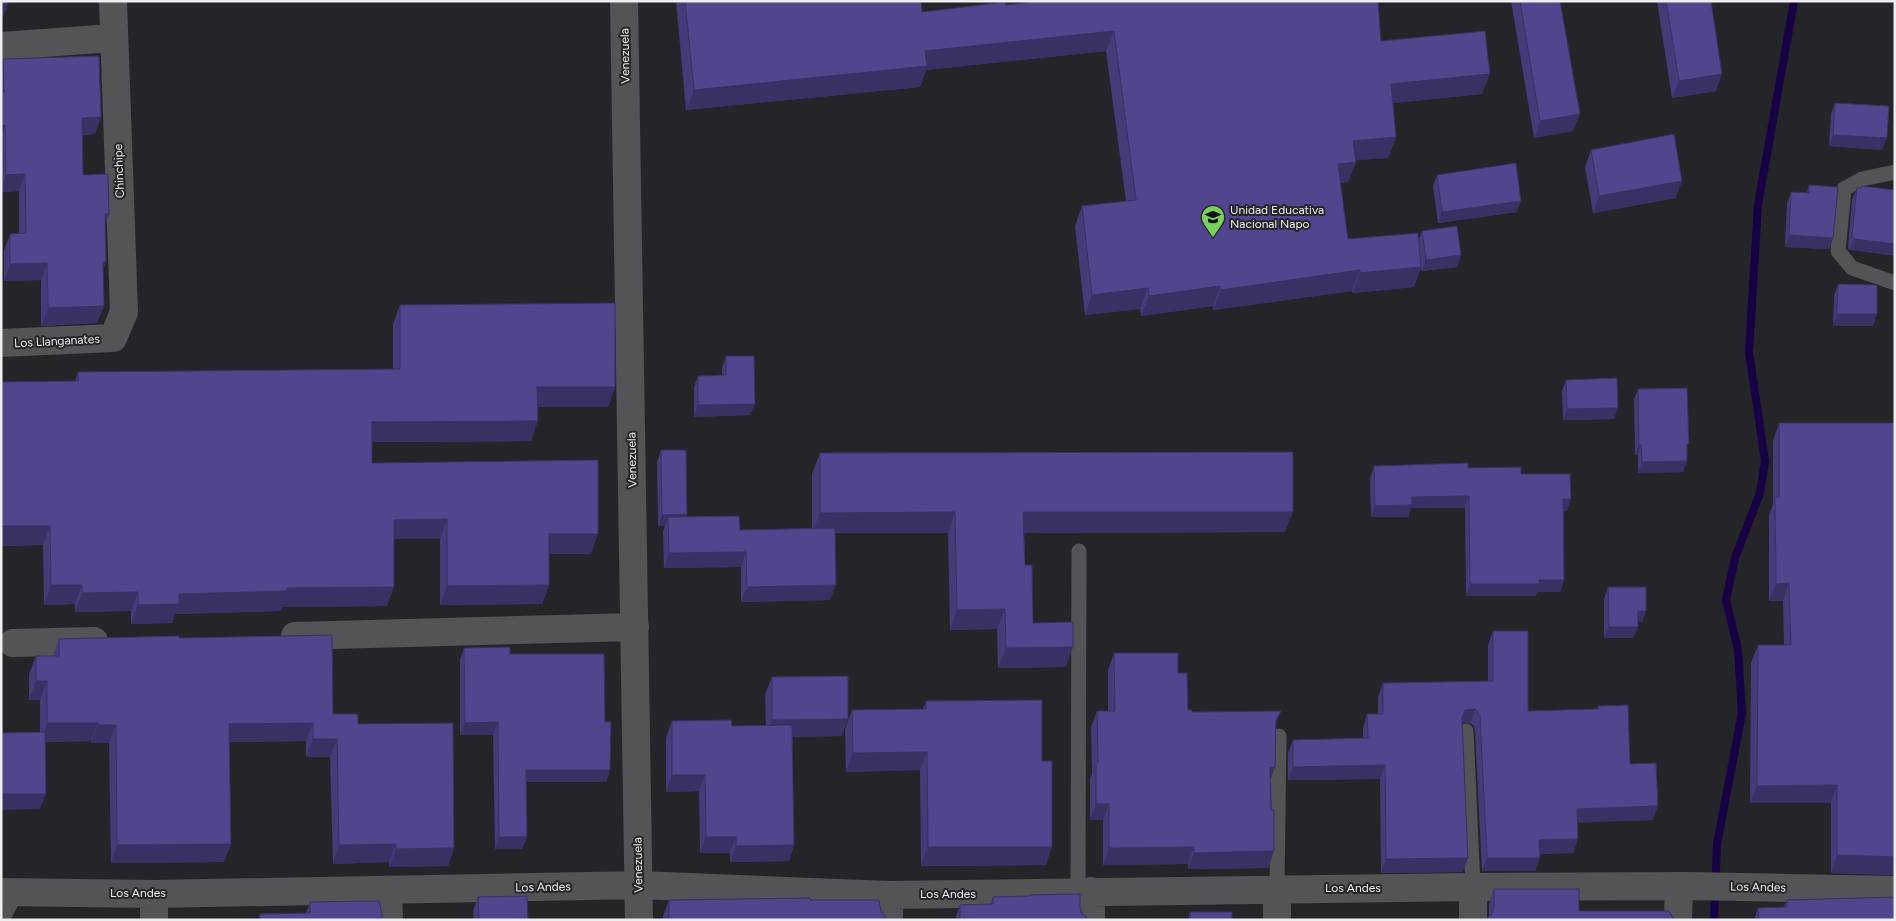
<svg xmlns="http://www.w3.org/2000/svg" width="1896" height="921" viewBox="0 0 1896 921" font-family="Figtree,sans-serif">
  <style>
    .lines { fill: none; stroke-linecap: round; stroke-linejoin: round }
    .stream { stroke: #170043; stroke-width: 8 }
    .lane { stroke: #545456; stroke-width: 15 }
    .street { stroke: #545456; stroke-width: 28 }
    .wall { fill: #463b79 }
    .shaded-wall { fill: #393063 }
    .building { fill: #51458d; stroke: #393063 }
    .labels { text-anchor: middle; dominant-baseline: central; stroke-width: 4; stroke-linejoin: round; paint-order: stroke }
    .street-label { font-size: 12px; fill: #eeeef1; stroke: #252428 }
    .poi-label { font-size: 12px; fill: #eeeef1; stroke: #252428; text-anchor: start }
  </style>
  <rect width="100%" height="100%" fill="#252428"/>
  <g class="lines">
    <!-- stream -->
    <path class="stream" d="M1714 920 1717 844 1742 713 1738 650 1726 600 1735 558 1760 493 1765 461 1749 352 1758 205 1794 1"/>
    <!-- lane -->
    <path class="lane" d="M1895 172 1862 179 1844 189 1838 251 1852 268 1895 283
      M1466 731 1473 887
      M1277 888 1279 736
      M1078 892 1079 551
      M2 920 16 893"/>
    <!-- street -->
    <path class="street" d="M624 1 639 920
      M1 46 113 38
      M1 343 113 338 124 312 113 1
      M295 636 635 627
      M13 643 94 641
      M1277 888V920
      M388 890 389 920
      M1 892 154 894 639 885 889 895 1473 887 1688 886 1895 890
      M154 894V920
      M889 920V895
      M1091 920V891
      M1473 920V887
      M1678 920 1679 886"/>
  </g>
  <!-- wall -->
  <path class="wall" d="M676 1H921L922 12 1006 5 1381 41 1482 94 1393 103 1396 137 1388 158 1355 160 1356 162 1348 182 1340 183 1348 239H1419L1422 231 1461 255 1457 267 1422 271 1421 268 1414 287 1353 293 1352 291 1213 310V306L1141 316 1140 309 1085 315 1075 226 1082 206 1126 201 1106 51 926 70 920 87 686 110Z
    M1511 1H1560L1573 131 1534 138Z
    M1657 1H1711L1716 91 1672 98Z
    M3 59 101 117 95 134 82 135 83 175 105 222 106 262 103 270 97 323 41 326V280L4 281V251L10 234 19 233V191L1 192V65Z
    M1835 103 1882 150 1829 146 1831 114Z
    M1591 150 1676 198 1593 213 1585 167Z
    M1437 175 1517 212 1438 223 1433 186Z
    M1809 185 1833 238 1829 249 1785 247 1787 204 1791 192 1807 193Z
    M1861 186 1895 190 1850 250 1848 248 1852 200 1857 188H1860Z
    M1838 284 1877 314 1873 326H1833L1834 296Z
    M400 305 615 387 608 407H538L531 441 372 442V463L591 554H549V585L542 604 440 605V539H394L387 606 282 607 280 611 175 614 172 623 131 624V611L75 612V604L44 605 43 545 1 546V382L75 381 78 372 393 369V324Z
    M726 356 750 415 694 417V387L698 376 722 375V368Z
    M1566 380 1614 419 1563 420 1562 391Z
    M1638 389 1687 451V461L1683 472 1638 473V455H1635L1634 399Z
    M1779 423H1895V875L1831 873V803H1750L1751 663 1758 645H1784L1783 601H1769V515L1773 504V441Z
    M661 450 687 514 686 517 740 530 812 528V474L820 453 1285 532 1024 533 1025 565 1033 623 1066 667 998 668 997 629 950 630 948 533H835L830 600 741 602V567L664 568 663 532 665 526H658L657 462Z
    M1374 466 1468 468 1521 474 1567 511H1564V580L1560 592H1537L1535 596H1466L1465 508H1411L1408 517H1371L1370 478Z
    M1608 587 1646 611 1642 622H1638V627L1633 638H1604V599Z
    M1493 631 1528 711 1597 709 1598 706 1630 764 1653 820 1578 822V839L1573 853 1540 854V858L1535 871H1482L1475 731 1474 726 1470 723H1462L1463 872 1381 873 1380 779 1288 780V753L1293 740 1363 738V728L1367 714H1378V697L1383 683 1488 681V645Z
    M179 638 333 714 358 724 454 848 448 866 389 867V862L333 864 330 757H306V741L229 742 224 862 111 863 109 743H91V741L45 742 40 809V700H29V674L36 656H53L59 639Z
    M464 648 510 654 605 722 610 770 606 782H526L527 837 522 849H495L493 735H460V660Z
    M1114 653 1178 673 1188 710 1192 712 1275 726 1271 780 1274 851 1268 868 1188 869V864L1103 865V820H1090V778L1092 774 1091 727 1097 711H1108V670Z
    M772 677 842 736 792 737 794 845 789 861 730 862V853H700L699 791 666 792V738L672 721 732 726 766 725 765 694Z
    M926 701 1042 761 1046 865 921 866 920 770 846 772 845 729 852 710 923 709Z
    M1494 889 1579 911 1489 917V903Z
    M478 897 528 920H474L473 911Z
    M993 897 1080 907 1082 914 1086 920H955L960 905 990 904Z
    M669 900H810L881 911 885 920H663V916Z
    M1787 900 1895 920H1754L1758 908 1784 907Z
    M310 902 382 920 258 919 260 914 306 913Z
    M1190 912 1232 920H1188Z"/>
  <!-- shaded-wall -->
  <path class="shaded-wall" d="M1 4H8L2 19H1Z
    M1114 31 1106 51 926 70 920 87 686 110 694 90 925 51Z
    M1490 74 1482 94 1384 104 1391 84Z
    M1722 74 1716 91 1672 98 1679 81Z
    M1580 114 1573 131 1534 138 1540 121Z
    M101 117 95 134 75 135 82 118Z
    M1 125H5L1 136Z
    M1833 135 1887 138 1882 150 1829 146Z
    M1396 137 1388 158 1345 161 1353 141Z
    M1356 162 1348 182 1331 184 1338 164Z
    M25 174 19 191 1 192V189L6 175Z
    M1682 181 1676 198 1593 213 1599 196Z
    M1521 201 1517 212 1438 223 1442 212Z
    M105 214H109L102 231Z
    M1789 235 1833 238 1829 249 1785 247Z
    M1854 239 1895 244V256L1850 250Z
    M1461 255 1457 267 1422 271 1426 260Z
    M103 262H106L100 279Z
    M47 263 41 280 4 281 10 264Z
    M1421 267 1414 287 1353 293 1360 273Z
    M1360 270 1352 291 1213 310 1221 290Z
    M1220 286 1213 306 1141 316 1149 296Z
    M1148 288 1140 309 1085 315 1092 295Z
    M104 306 97 323 41 326 48 308Z
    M1837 314H1877L1873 326H1833Z
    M537 387H615L608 407H530Z
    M755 404 750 415 694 417 698 405Z
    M1618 408 1614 419 1563 420 1567 409Z
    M538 421 531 441 364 442 372 422Z
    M1639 445H1641L1638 455H1635Z
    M1687 461 1683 472 1638 473 1642 462Z
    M1469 496 1465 508H1411L1408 517H1371L1375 506 1412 497Z
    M1563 499H1571L1567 511H1559Z
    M955 512 948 533H812L820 513Z
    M1023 512H1293L1285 532 1016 533Z
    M687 514 682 526 668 517 665 526H658L662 515Z
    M447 519 440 539H387L394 520Z
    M1 526H50L43 545 1 546Z
    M549 534H598L591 554H542Z
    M746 552 741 567 664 568 669 553Z
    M1539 580H1564L1560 592H1537L1535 596H1466L1470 584Z
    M1789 583 1783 601H1769L1776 584Z
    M51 585H82L75 604 44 605Z
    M549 585 542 604 440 605 447 586Z
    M836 585 830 600 741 602 747 587Z
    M394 587 387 606 282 607 280 611 175 614 172 623 131 624 138 605 179 594 287 588Z
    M138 592 131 611 75 612 82 593Z
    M1005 609 997 629 950 630 957 610Z
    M1638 611H1646L1642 622H1633Z
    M1609 627H1638L1633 638H1604Z
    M1073 647 1066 667 998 668 1006 648Z
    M36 681H47L40 700H29Z
    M1475 709 1470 723H1461L1462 718 1465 710Z
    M1281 711 1275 727 1276 720Z
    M848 719 842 736 766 737 772 720Z
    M498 722 493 735H460L465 723Z
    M47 723H98L91 741 41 742Z
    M313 723 306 741 223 742 229 724Z
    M98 725H116L109 743H91Z
    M313 739H337L330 757H306Z
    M927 752 920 770 846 772 853 753Z
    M1385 765 1380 779 1288 780 1293 767Z
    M1275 767 1269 784 1270 768Z
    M526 770H610L606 782H522Z
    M672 775H705L699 791 666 792Z
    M1837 785 1831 803H1750L1757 786Z
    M1 794H46L40 809 1 810Z
    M1096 804H1109L1103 820H1090Z
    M1658 806 1653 820 1572 823 1577 809Z
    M499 837H527L522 849H495Z
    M706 837H736L730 853H700Z
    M1578 839 1573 853 1534 854 1539 840Z
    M231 844 224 862 111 863 117 845Z
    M396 844 389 862 333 864 339 845Z
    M794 845 789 861 730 862 736 846Z
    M928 847H1052L1046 865 921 866Z
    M1194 847 1188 864 1103 865 1109 848Z
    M454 848 448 866 389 867 396 849Z
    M1274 851 1268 868 1188 869 1194 853Z
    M1837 855 1895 857V875L1831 873Z
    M1468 858 1463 872 1381 873 1386 859Z
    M1487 858H1540L1535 871H1482Z"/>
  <!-- building -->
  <path class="building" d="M1 1H8V4H1Z
    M685 1H921L922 12 1005 2 1006 5 1040 1H1378L1381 41 1485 31 1490 74 1391 84 1396 137 1353 141 1356 162 1338 164 1348 239 1418 233 1421 267 1360 273V270L1221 290 1220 286 1149 296 1148 288 1092 295 1082 206 1136 200 1114 31 925 51 927 66 694 90Z
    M1520 1H1560L1580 114 1540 121Z
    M1666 1H1711L1722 74 1679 81Z
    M99 56 101 117 82 118 83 175 108 174 109 214H105L106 262H103L104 306 48 308 47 263 10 264V234L26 233 25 174 6 175 5 125H1V92H4L3 59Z
    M1835 103 1889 106 1887 138 1833 135Z
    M1674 134 1682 181 1599 196 1591 150Z
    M1516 163 1521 201 1442 212 1437 175Z
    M1809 185 1838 187 1833 238 1789 235 1791 192 1809 193Z
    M1861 186 1895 190V244L1854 239 1852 236 1857 188H1861Z
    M1457 226 1461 255 1426 260 1422 231Z
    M1838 284 1877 285V314H1837Z
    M615 303V387H537L538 421 372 422V463L598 460V534H549V585L447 586V519L394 520V587L287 588V591L179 594V604L138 605V592L82 593V585H51L50 526H1V382L78 381V372L400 369V305Z
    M726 356H754L755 404 698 405V376L726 375Z
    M1617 378 1618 408 1567 409 1566 380Z
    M1687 388 1689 444H1687V461L1642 462 1641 445H1639L1638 389Z
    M1779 423H1895V857L1837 855V785L1757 786 1758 645H1791L1789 583 1776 584 1775 497H1779Z
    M661 450H686L687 514 662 515Z
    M1293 452V512H1023L1025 565H1032L1033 623 1073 622V647L1006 648 1005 609 957 610 955 512 820 513V453Z
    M1468 463V468L1521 467V474H1570L1571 499H1563L1564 580H1539V584H1470L1469 496 1412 497V505L1375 506 1374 466Z
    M739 516 740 530 835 528 836 585 747 587 746 552 669 553 668 517Z
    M1608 587H1646V611H1638V627H1609Z
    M1493 631H1528V711L1598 709V706L1628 705 1630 764 1656 763 1658 806 1577 809 1578 839 1539 840 1540 858H1487L1480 717 1478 712 1475 709 1465 710 1462 718 1468 858 1386 859 1385 765 1293 767V740L1368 738 1367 714H1383V683L1493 681Z
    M332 635 333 714H358V724L453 723 454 848 396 849V844L339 845 337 739H313V723L229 724 231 844 117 845 116 725H98V723H47V681H36V656H59V639L179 636V638Z
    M510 647V654H604L605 722H611L610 770H526L527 837H499L498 722 465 723 464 648Z
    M1114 653H1178V673H1187L1188 710H1192V712L1281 711 1276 720 1275 767 1270 768 1271 810H1274V851L1194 853V847L1109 848V804H1096V762H1098L1097 711H1115Z
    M848 676V719L772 720V677Z
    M1042 700V761H1052V847H928L927 752 853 753 852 710 926 709V701Z
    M731 720 732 726 792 725 794 845 736 846V837H706L705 775H672V721Z
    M45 732 46 794H1V733Z
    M1494 889H1579V911H1669L1673 918V920H1485L1492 914 1494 906Z
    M1080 894V907L1082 914 1086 917V920H960V905L993 904V897L1030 896V895Z
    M527 896 528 920H479L478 897Z
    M1895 897V920H1759L1758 908 1787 907V900Z
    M810 898V900H879L881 911 885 916V920H669V900Z
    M379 901 382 914V920H244L260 919V914L310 913V902Z
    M1190 912H1232V920H1191Z"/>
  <!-- icons -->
  <defs>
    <g id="school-pin" transform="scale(1.25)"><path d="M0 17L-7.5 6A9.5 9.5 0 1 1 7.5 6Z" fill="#77d259" stroke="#252428"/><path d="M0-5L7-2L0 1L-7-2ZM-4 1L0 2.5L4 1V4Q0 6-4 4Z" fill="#111"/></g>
  </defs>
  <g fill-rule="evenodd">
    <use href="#school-pin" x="1213" y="217"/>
  </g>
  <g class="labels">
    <!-- street labels -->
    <g class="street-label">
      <text transform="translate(625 56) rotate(-91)">Venezuela</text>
      <text transform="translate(119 171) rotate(-92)">Chinchipe</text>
      <text transform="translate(57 341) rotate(-3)">Los Llanganates</text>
      <text transform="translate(632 460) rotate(-91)">Venezuela</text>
      <text transform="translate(638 865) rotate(-91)">Venezuela</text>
      <text transform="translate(543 887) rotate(-1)">Los Andes</text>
      <text transform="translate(1758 887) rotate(1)">Los Andes</text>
      <text x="1353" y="888">Los Andes</text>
      <text x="138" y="893">Los Andes</text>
      <text x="948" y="894">Los Andes</text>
    </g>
    <!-- poi labels -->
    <g class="poi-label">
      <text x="1230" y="210">Unidad Educativa<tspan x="1230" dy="14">Nacional Napo</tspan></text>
    </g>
  </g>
  <!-- border -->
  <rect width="1896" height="921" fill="none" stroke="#eeeef1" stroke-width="5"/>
</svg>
